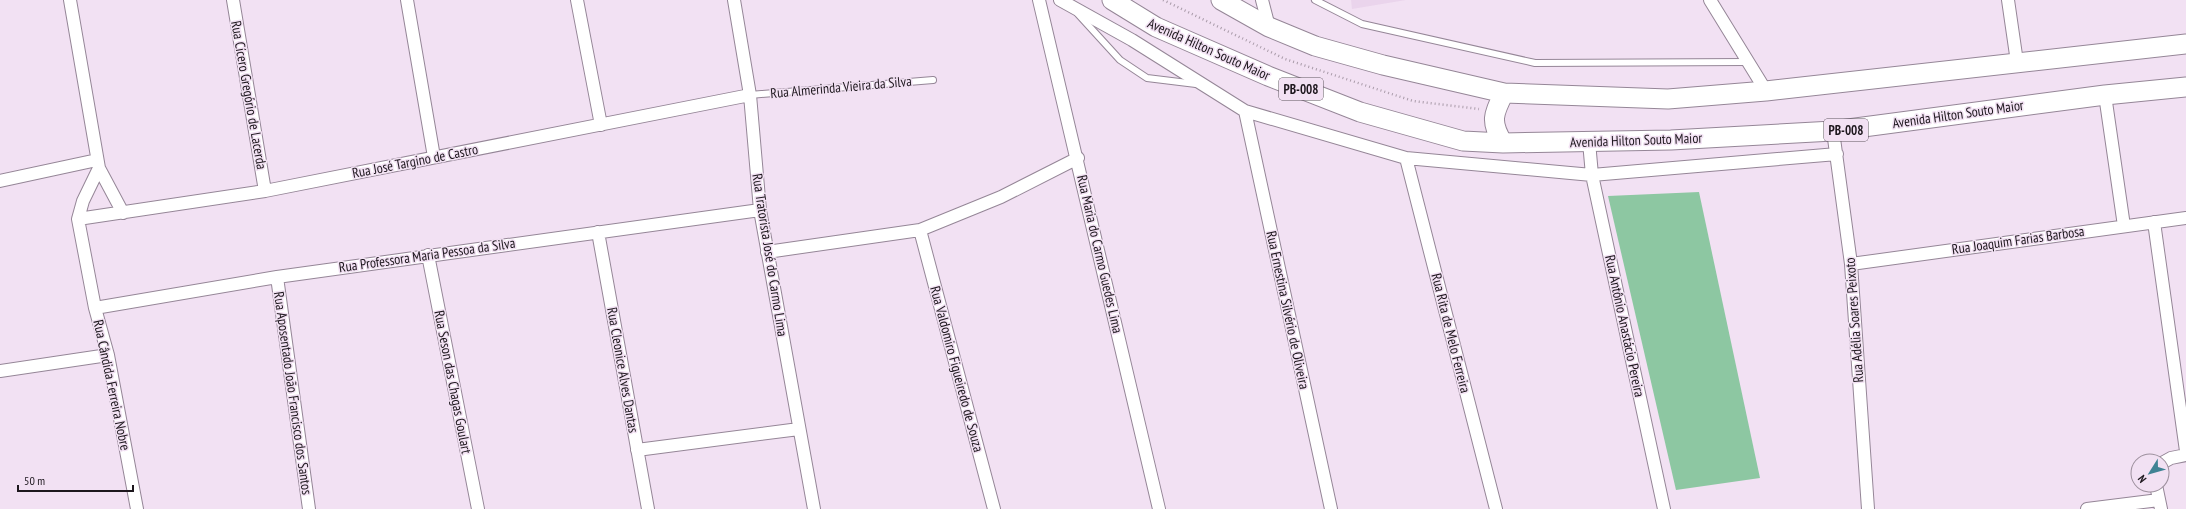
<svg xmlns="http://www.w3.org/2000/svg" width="2186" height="509" viewBox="0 0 2186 509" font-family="'PT Sans Narrow',sans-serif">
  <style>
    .built { fill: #ead4ec }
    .green { fill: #8dc7a2 }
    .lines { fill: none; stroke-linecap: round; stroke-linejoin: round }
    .lane-casing { stroke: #958697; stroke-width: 8 }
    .street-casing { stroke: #958697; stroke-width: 14 }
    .primary-casing { stroke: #958697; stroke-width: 21 }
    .path { stroke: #a99ba9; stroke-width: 2.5; stroke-dasharray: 1 3; stroke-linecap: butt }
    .lane { stroke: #fff; stroke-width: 6 }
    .street { stroke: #fff; stroke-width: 12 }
    .primary { stroke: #fff; stroke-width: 19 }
    .labels { text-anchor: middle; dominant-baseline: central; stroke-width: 3; stroke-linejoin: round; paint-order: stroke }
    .shield { fill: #f2e1f3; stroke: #5d545d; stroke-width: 1 }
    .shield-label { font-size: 13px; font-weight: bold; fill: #1d171d }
    .street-label { font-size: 14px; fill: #1d171d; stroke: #f2e1f3 }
  </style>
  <rect width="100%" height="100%" fill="#f2e1f3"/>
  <!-- built -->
  <path class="built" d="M1351 0H1406L1352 9Z"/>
  <!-- green -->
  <path class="green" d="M1699 192 1760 478 1676 490 1608 196Z"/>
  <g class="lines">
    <!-- lane casing -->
    <g class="lane-casing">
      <path id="lane" d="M1315 0 1362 24 1535 63 1748 62
        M1078 14 1120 60 1147 78 1196 84
        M750 95 933 80"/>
    </g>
    <!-- street casing -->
    <g class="street-casing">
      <path id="street" d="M70 0 99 168 123 213
        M233 0 265 191
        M407 0 434 157
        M577 0 601 125
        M734 0 750 95 760 210 814 509
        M1039 0 1159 509
        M1060 0 1132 40 1245 111 1406 158 1592 175 1837 154
        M1262 0 1269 27
        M1710 0 1766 91
        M2008 0 2017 62
        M2105 95 2124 226
        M1245 111 1331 509
        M1833 131 1851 264 1868 509
        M1589 142 1592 175 1664 509
        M1406 158 1496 509
        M99 168 83 201 78 219 95 308 108 355 137 509
        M0 181 97 160
        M78 219 265 191 750 95
        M2154 222 2186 451
        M920 230 994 509
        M598 232 648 509
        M767 252 920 230 1001 197 1078 158
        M428 255 478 509
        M1851 264 2186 218
        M277 277 309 509
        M95 308 277 277 760 210
        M0 371 108 355
        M637 450 799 429
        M2162 463 2171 458 2186 455
        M2156 485 2161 509
        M2087 509 2159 500"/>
    </g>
    <!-- primary casing -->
    <g class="primary-casing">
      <path id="primary" d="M1112 0 1156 27 1268 76 1360 112 1463 141 1503 143 1671 140 1833 131 2105 95 2186 87
        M1221 0 1269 27 1315 46 1383 65 1504 93 1668 99 1766 91 2186 44
        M1503 143C1490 122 1493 114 1504 93"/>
    </g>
    <!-- path -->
    <path class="path" d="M1163 0 1285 59 1413 101 1479 109"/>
    <!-- lane -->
    <use href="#lane" class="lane"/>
    <!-- street -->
    <use href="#street" class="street"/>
    <!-- primary -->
    <use href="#primary" class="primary"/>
  </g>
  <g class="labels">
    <!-- shield labels -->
    <g class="shield">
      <rect x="1279" y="78" width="44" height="22" rx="3"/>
      <rect x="1824" y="119" width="44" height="22" rx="3"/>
    </g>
    <g class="shield-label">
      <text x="1301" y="89">PB-008</text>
      <text x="1846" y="130">PB-008</text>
    </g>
    <!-- street labels -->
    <g class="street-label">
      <text transform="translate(1209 49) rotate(24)">Avenida Hilton Souto Maior</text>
      <text transform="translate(841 87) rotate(-5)">Rua Almerinda Vieira da Silva</text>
      <text transform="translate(249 95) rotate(80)">Rua Cícero Gregório de Lacerda</text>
      <text transform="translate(1958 114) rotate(-8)">Avenida Hilton Souto Maior</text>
      <text transform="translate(1636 140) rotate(-2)">Avenida Hilton Souto Maior</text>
      <text transform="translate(415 161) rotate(-11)">Rua José Targino de Castro</text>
      <text transform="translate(2018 240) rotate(-8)">Rua Joaquim Farias Barbosa</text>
      <text transform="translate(1100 254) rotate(77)">Rua Maria do Carmo Guedes Lima</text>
      <text transform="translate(427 255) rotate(-8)">Rua Professora Maria Pessoa da Silva</text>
      <text transform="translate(770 255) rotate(81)">Rua Tratorista José do Carmo Lima</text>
      <text transform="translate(1288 310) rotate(78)">Rua Ernestina Silvério de Oliveira</text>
      <text transform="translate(1854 320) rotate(-94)">Rua Adélia Soares Peixoto</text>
      <text transform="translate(1625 326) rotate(78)">Rua Antônio Anastácio Pereira</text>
      <text transform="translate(1451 333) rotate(76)">Rua Rita de Melo Ferreira</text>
      <text transform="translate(957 369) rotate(75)">Rua Valdomiro Figueiredo de Souza</text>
      <text transform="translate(623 370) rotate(80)">Rua Cleonice Alves Dantas</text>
      <text transform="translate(453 382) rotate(79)">Rua Seson das Chagas Goulart</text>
      <text transform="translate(112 385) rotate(78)">Rua Cândida Ferreira Nobre</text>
      <text transform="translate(293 393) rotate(82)">Rua Aposentado João Francisco dos Santos</text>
    </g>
  </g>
  <!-- north arrow -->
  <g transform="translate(2150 473) rotate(233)"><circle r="19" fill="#f2e1f3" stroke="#9d909d"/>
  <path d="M0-3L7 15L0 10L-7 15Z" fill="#408394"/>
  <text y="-6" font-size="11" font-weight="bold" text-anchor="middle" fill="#1d171d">N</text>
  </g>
  <!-- scale -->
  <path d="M18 485v6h115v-6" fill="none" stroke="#1d171d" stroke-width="2"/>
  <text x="24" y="485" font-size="12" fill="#1d171d" stroke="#f2e1f3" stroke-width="3" paint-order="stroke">50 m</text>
</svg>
